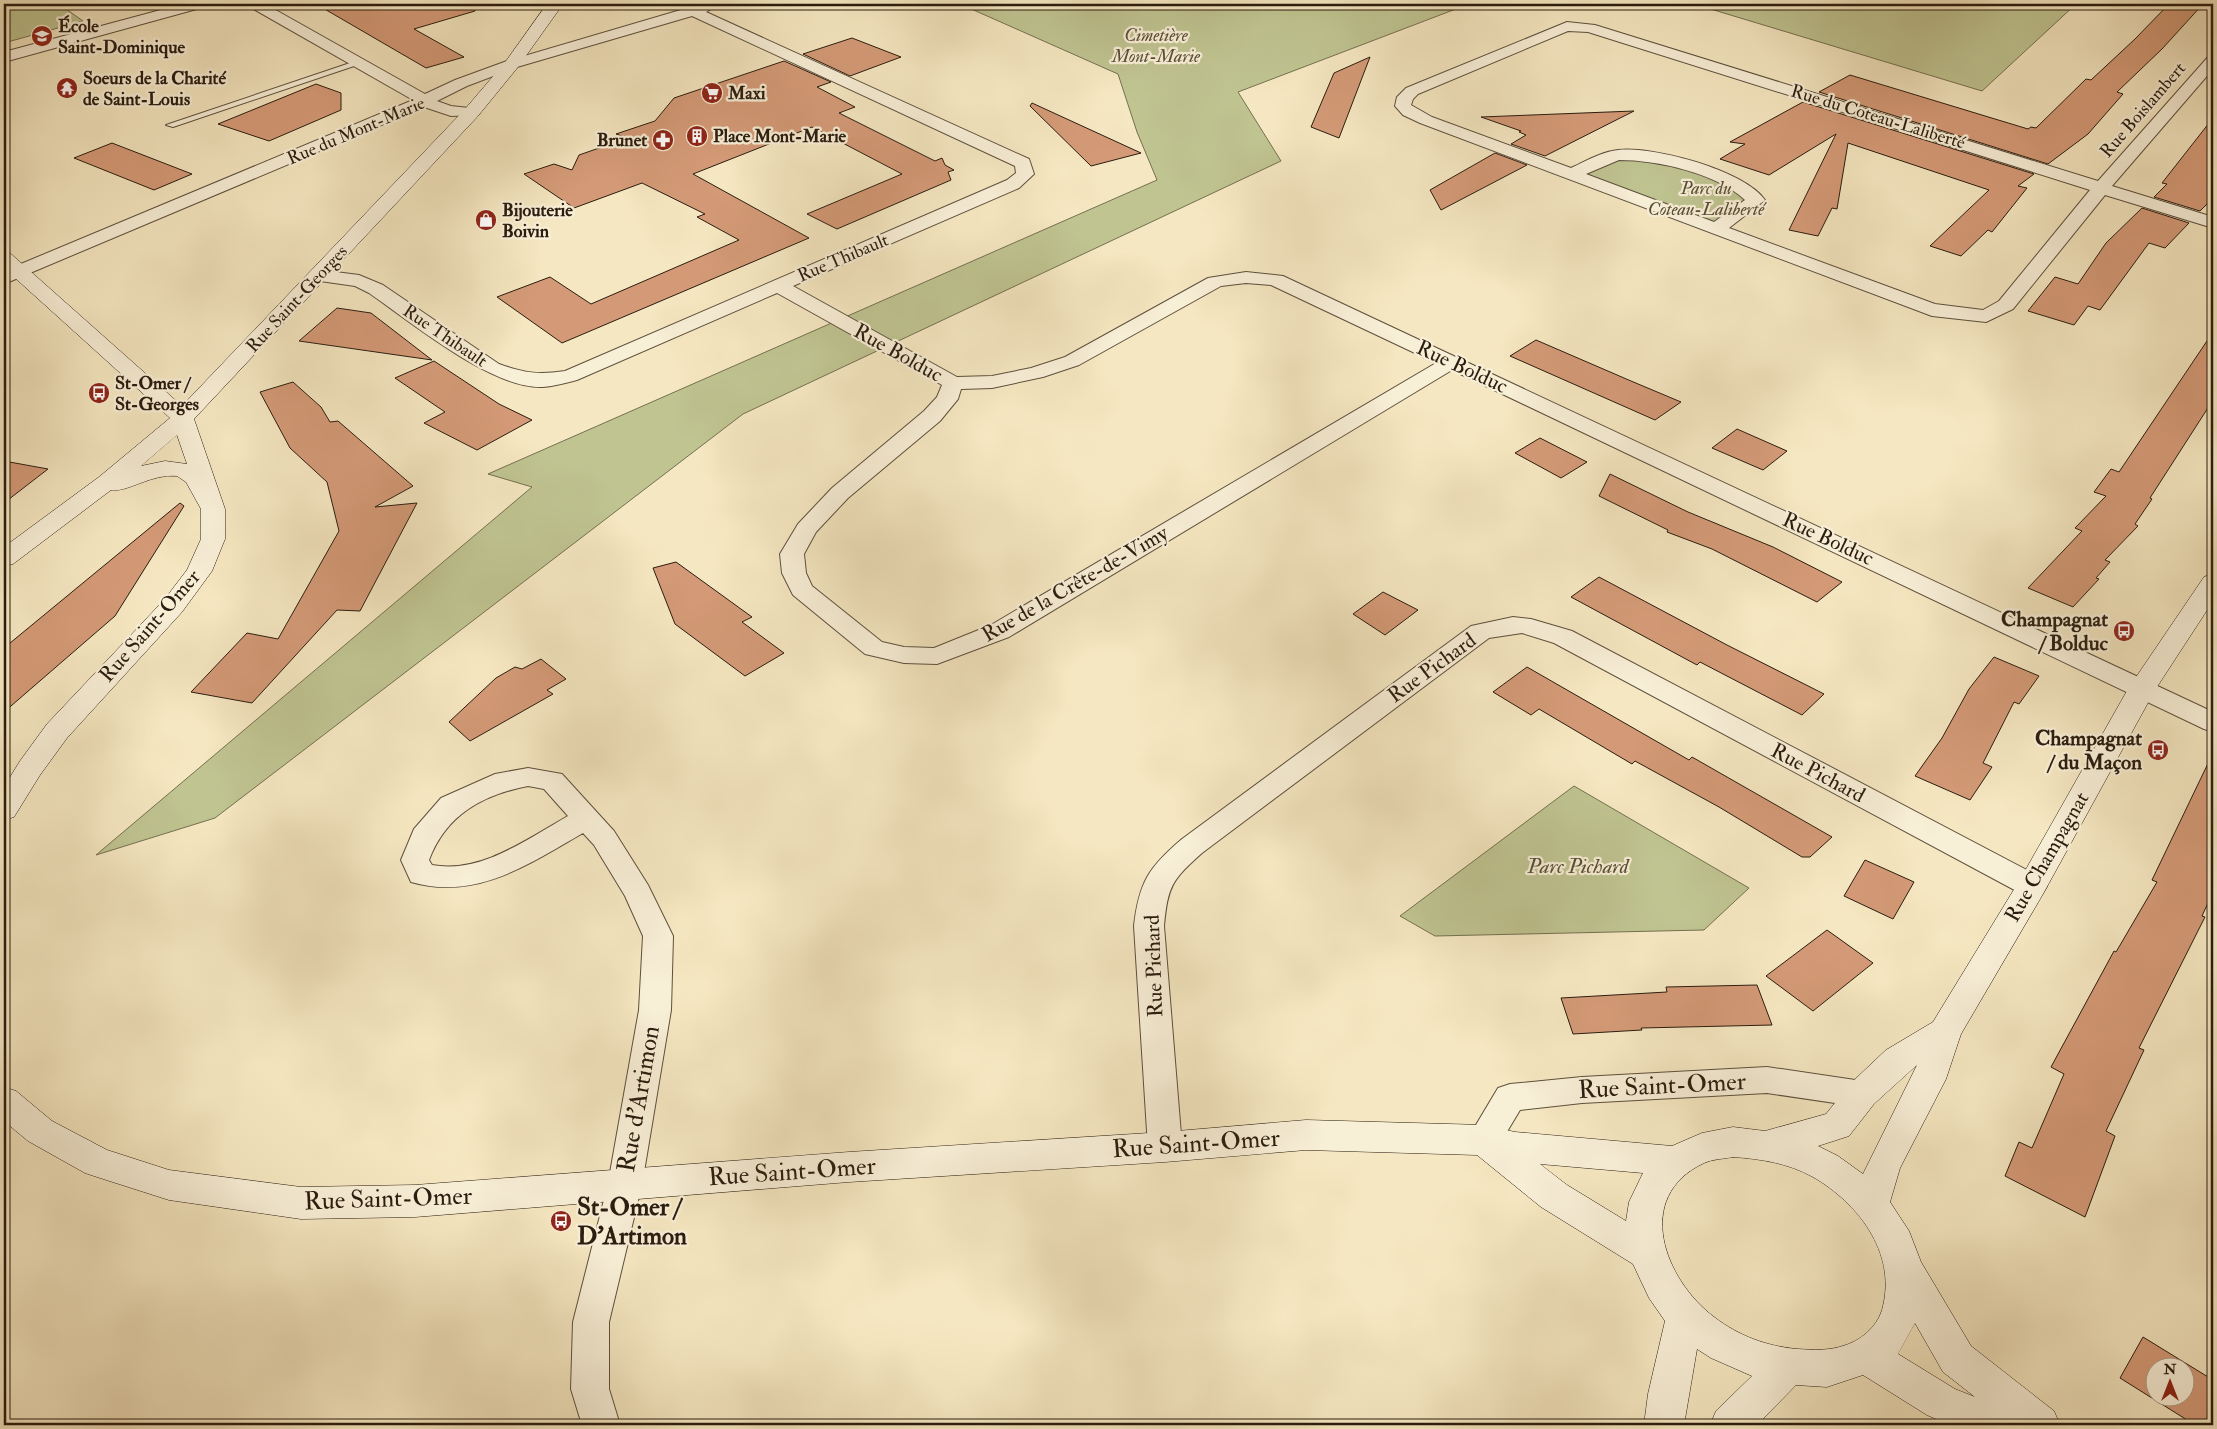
<svg xmlns="http://www.w3.org/2000/svg" width="2217" height="1429" viewBox="0 0 2217 1429" font-family="'IM FELL Double Pica',serif">
  <style>
    .green { fill: #bfc491; stroke: #747050 }
    .building { fill: #d49a77; stroke: #2a1c0f; fill-rule: evenodd }
    .lines { fill: none; stroke-linecap: round; stroke-linejoin: round }
    .lane-casing { stroke: #5d4f3c; stroke-width: 2 }
    .street-casing { stroke: #5d4f3c; stroke-width: 2 }
    .secondary-casing { stroke: #2a1c0f; stroke-width: 1 }
    .lane { fill: #f8efd7; fill-rule: evenodd }
    .street { fill: #f8efd7; fill-rule: evenodd }
    .secondary { fill: #f8efd7; fill-rule: evenodd }
    .labels { text-anchor: middle; dominant-baseline: central; stroke-width: 4.5; stroke-linejoin: round; paint-order: stroke }
    .far-poi-label { font-size: 18px; font-weight: bold; fill: #2a1c0f; stroke: #f8efd7; text-anchor: start }
    .far-park-label { font-size: 18px; font-style: italic; fill: #574e36; stroke: #f8efd7 }
    .far-street-label { font-size: 18px; fill: #2a1c0f; stroke: #f8efd7 }
    .street-label { font-size: 21px; fill: #2a1c0f; stroke: #f8efd7 }
    .poi-label { font-size: 21px; font-weight: bold; fill: #2a1c0f; stroke: #f8efd7; text-anchor: end }
    .park-label { font-size: 21px; font-style: italic; fill: #574e36; stroke: #f8efd7 }
    .near-street-label { font-size: 25px; fill: #2a1c0f; stroke: #f8efd7 }
    .near-poi-label { font-size: 25px; font-weight: bold; fill: #2a1c0f; stroke: #f8efd7; text-anchor: start }
  </style>
  <rect width="100%" height="100%" fill="#f5e7c1"/>
  <filter id="stains"><feTurbulence type="fractalNoise" baseFrequency=".004" numOctaves="4"/><feColorMatrix values="0 0 0 0 .2 0 0 0 0 .09 0 0 0 0 .02 0 0 0 .5 -.17"/></filter>
  <radialGradient id="worn" r=".72"><stop offset=".6" stop-color="#630" stop-opacity="0"/><stop offset="1" stop-color="#630" stop-opacity=".3"/></radialGradient>
  <!-- green -->
  <path class="green" d="M4 4H59L83 21 4 43Z
    M960 4H1469L1238 92 1281 161 743 414 215 818 96 855 532 487 488 474 1157 180 1137 132 1118 74Z
    M1694 4H2076L1982 91Z
    M1617 155 1691 168 1756 200 1717 228 1573 174Z
    M1574 786 1749 888 1704 930 1435 936 1400 916Z"/>
  <!-- building -->
  <path class="building" d="M316 4H474L475 11 414 29 464 57 426 68Z
    M2169 4H2203L2162 49 2117 92 2123 94 2088 134 2048 164 1819 92 1850 75 2028 129 2031 127 2036 128 2086 79 2091 80 2135 39Z
    M852 38 901 57 850 76 803 54Z
    M1370 57 1339 138 1311 127 1334 73Z
    M784 61 831 82 817 87 855 107 839 113 935 161 942 158 945 165 954 170 948 172 951 180 837 229 807 214 902 174 812 127 693 174 809 238 562 343 497 297 550 277 591 304 739 240 697 217 705 214 642 183 574 208 524 174 554 164 572 170 579 155 628 138 616 134 655 121 674 98Z
    M316 84 341 93V110L269 141 218 124Z
    M1803 102 2034 174 2018 186 2027 188 1992 232 1988 230 1961 256 1930 246 1989 190 1848 143 1837 209 1832 208 1818 236 1789 230 1836 134 1769 175 1720 159 1745 144 1730 142Z
    M1032 103 1141 153 1091 166 1030 106Z
    M1634 111 1545 156 1511 144 1526 135 1519 132 1521 131 1481 117Z
    M2213 118V198L2200 211 2154 197 2167 184 2162 183Z
    M112 143 192 174 154 190 74 158Z
    M1495 153 1527 165 1441 210 1430 190Z
    M2142 208 2189 223 2165 248 2149 243 2100 310 2088 306 2074 325 2028 311 2055 277 2078 284 2106 243Z
    M337 308 371 313 432 360 299 341Z
    M2213 332V400L2150 498 2152 499 2135 524 2138 526 2105 560 2110 562 2096 578 2099 579 2073 607 2028 588 2082 531 2075 528 2106 496 2094 492 2111 469 2119 472Z
    M1536 340 1631 381 1681 402 1655 420 1510 356Z
    M434 361 499 404 532 420 477 450 424 423 445 412 395 378Z
    M293 382 321 407 330 422 338 421 413 486 375 507 417 503 360 611 337 610 252 703 191 692 247 633 278 639 339 531 327 482 290 448 260 392Z
    M1737 429 1787 451 1763 470 1712 448Z
    M1540 438 1587 462 1561 478 1515 453Z
    M4 461 48 469 4 503Z
    M1610 474 1688 512 1773 547 1842 582 1817 602 1712 549 1667 532 1668 530 1599 496Z
    M180 503 184 506 115 616 4 712V648Z
    M676 562 752 617 742 622 784 653 745 676 675 624 653 568Z
    M1599 577 1727 645 1824 694 1802 715 1700 662 1697 665 1571 597Z
    M1383 592 1418 610 1385 635 1353 614Z
    M1994 657 2039 676 2019 704 2014 702 1983 763 1992 767 1970 800 1915 776 1942 738 1969 689Z
    M541 659 566 679 547 690 553 694 470 741 449 722 496 678 515 667 522 669Z
    M1527 667 1689 760 1692 757 1832 837 1810 857H1802L1719 807 1635 761 1632 764 1539 709 1531 715 1493 692Z
    M2213 753V892L2202 916 2205 917 2139 1048 2144 1050 2106 1131 2115 1136 2085 1217 2005 1176 2019 1142 2032 1148 2064 1074 2051 1067 2114 951 2116 952 2157 882 2152 880Z
    M1865 860 1914 882 1893 919 1844 896Z
    M1827 930 1873 963 1813 1011 1766 976Z
    M1757 985 1772 1025 1641 1028 1642 1030 1573 1034 1561 998 1667 992 1666 987Z
    M2143 1337 2213 1380V1425H2195L2120 1378ZM2154 1366H2184V1396H2154Z"/>
  <g class="lines">
    <!-- lane casing -->
    <g class="lane-casing">
      <path id="lane" d="M356 61 363 63 173 127 166 125Z"/>
    </g>
    <!-- street casing -->
    <g class="street-casing">
      <path id="street" d="M183 4H206L204 7 4 62V52Z
        M248 4H265L425 94 455 80 507 61 701 4H715L716 6 706 12 1029 159 1034 174 1019 188 793 286 957 377 992 376 1031 368 1065 357 1208 278 1246 272 1283 276 2213 712V732L2204 729 1452 370 1009 637 937 664 904 663 865 654 793 595 782 573 780 554 798 524 832 488 924 411 937 397 942 385 777 293 577 380C566 383 554 386 543 387 493 390 411 322 369 293L355 286 313 280 310 276 313 272 320 270 359 275 383 285 499 364C524 373 538 375 565 371L1007 180 1016 173 1015 166 692 16 517 67 467 86 437 101 451 106 478 109 480 112 478 115 451 116 424 107 4 284V271L413 100 250 7ZM1246 283 1271 285 1436 363 991 625 934 648 904 647 882 642 812 586 806 573 804 554 816 532 848 498 940 421 958 399 961 389 992 388 1043 377 1079 365 1221 286Z
        M1567 22 1595 25 2098 181 2208 57 2213 55V69L2112 186 2213 217V228L2105 195 2013 309 1986 322 1932 316 1420 123 1403 115 1395 106 1397 97 1406 88ZM1568 31 1588 32 2090 190 1999 301 1983 310 1935 304 1729 228 1765 200C1744 170 1653 146 1618 150 1601 152 1586 161 1571 168L1432 117 1411 105 1413 99 1418 94ZM1619 160C1657 160 1716 173 1745 200L1714 222 1586 174Z
        M1513 617 1531 619 1572 631 2042 878 2047 886 2042 894 2032 897 2022 894 1554 643 1522 633 1489 638 1202 853C1172 880 1168 885 1164 926L1182 1147 1177 1157 1165 1161 1153 1157 1148 1147 1134 926C1139 882 1149 867 1182 839L1471 626Z
        M528 768 562 774 614 831 648 885 673 936 671 1010 642 1184 609 1322V1389L620 1425H582L571 1389 573 1322 608 1184 639 1010 643 936 625 896 594 845 583 833C529 864 476 901 411 882L401 860 414 829 441 798 495 774ZM528 786 544 789 568 816C527 839 481 874 432 865L429 860C446 815 482 795 528 786Z
        M1767 1067 1862 1081 1873 1084 1878 1094 1873 1104 1862 1107 1767 1093 1582 1103 1520 1110 1496 1150 1484 1154 1472 1150 1467 1140 1498 1088 1510 1084 1582 1077Z"/>
    </g>
    <!-- secondary casing -->
    <g class="secondary-casing">
      <path id="secondary" d="M547 4H563L518 67 478 116 194 419 225 509V539L212 571 182 612 67 738 40 775 14 817 4 820V787L20 761 47 724 164 600 187 570 201 539V509L186 482 177 476C152 473 127 493 111 490L13 564 4 566V547L99 477 170 418 4 268V252L11 254 182 406 466 108 506 61ZM177 435 187 464 165 461 141 466Z
        M2213 574V601L2155 690 2043 894 1961 1034 1946 1079 1900 1168 1890 1202 1909 1231 1921 1262 1971 1346 2054 1411 2060 1425H1950L1927 1415 1863 1375 1827 1387 1796 1385 1757 1425H1710L1716 1411 1752 1376 1711 1358 1697 1349 1684 1425H1644L1648 1394 1665 1321 1649 1298 1633 1264 1541 1207 1477 1155 1306 1150 1165 1162 849 1182 415 1217 301 1219 169 1200 97 1177 85 1173 28 1141 4 1121V1087L16 1091 52 1121 107 1150 169 1170 301 1187 415 1185 849 1152 1165 1132 1306 1120 1484 1125 1515 1132 1672 1146 1702 1133 1733 1127 1765 1131 1826 1114 1850 1084 1886 1050 1933 1022 2021 878 2128 689 2204 577ZM1917 1065 1863 1174 1838 1156 1818 1146 1849 1136 1874 1104ZM1733 1157C1761 1159 1788 1163 1813 1177 1858 1203 1896 1252 1883 1306 1879 1325 1863 1339 1846 1345 1829 1351 1815 1350 1797 1349 1766 1346 1739 1336 1714 1317 1665 1280 1632 1197 1704 1163 1712 1159 1724 1159 1733 1157ZM1540 1164 1643 1173 1629 1202 1626 1221 1567 1185ZM1915 1323 1943 1372 1975 1397 1955 1389 1898 1354Z"/>
    </g>
    <!-- lane -->
    <use href="#lane" class="lane"/>
    <!-- street -->
    <use href="#street" class="street"/>
    <!-- secondary -->
    <use href="#secondary" class="secondary"/>
  </g>
  <!-- icons -->
  <defs>
    <g id="school-disc" transform="scale(1.125)"><circle r="9.5" fill="#8f2418" stroke="#f8efd7"/><path d="M0-5L7-2L0 1L-7-2ZM-4 1L0 2.5L4 1V4Q0 6-4 4Z" fill="#fff"/></g>
    <g id="temple-disc" transform="scale(1.125)"><circle r="9.5" fill="#8f2418" stroke="#f8efd7"/><path d="M0-6L5-2H3V0L6.5 2.5H4V6H1.5V3h-3V6H-4V2.5H-6.5L-3 0V-2H-5Z" fill="#fff"/></g>
    <g id="supermarket-disc" transform="scale(1.125)"><circle r="9.5" fill="#8f2418" stroke="#f8efd7"/><path d="M-6-5.5h2.5l.6 2H6L4.5 2H-2.5L-4.4-4H-6ZM-1.5 3.2a1.3 1.3 0 1 0 .1 0ZM3 3.2a1.3 1.3 0 1 0 .1 0Z" fill="#fff"/></g>
    <g id="building-disc" transform="scale(1.125)"><circle r="9.5" fill="#8f2418" stroke="#f8efd7"/><path d="M-4-6H4V6H1V3H-1V6H-4ZM-2.5-4.3h1.7v1.8h-1.7ZM.8-4.3h1.7v1.8H.8ZM-2.5-1h1.7V.8h-1.7ZM.8-1h1.7V.8H.8Z" fill="#fff"/></g>
    <g id="pharmacy-disc" transform="scale(1.125)"><circle r="9.5" fill="#8f2418" stroke="#f8efd7"/><path d="M-2-6h4v4h4v4h-4v4h-4v-4h-4v-4h4Z" fill="#fff"/></g>
    <g id="shop-disc" transform="scale(1.125)"><circle r="9.5" fill="#8f2418" stroke="#f8efd7"/><path d="M-5-2.5h2.3a2.7 3.5 0 0 1 5.4 0H5L5.5 6h-11ZM-1.5-2.5h3a1.5 2.3 0 0 0-3 0Z" fill="#fff"/></g>
    <g id="bus-disc" transform="scale(1.125)"><circle r="9.5" fill="#8f2418" stroke="#f8efd7"/><path d="M-5-6H5V4H4V6H2V4H-2V6H-4V4H-5ZM-3.5-4V0h7V-4ZM-3.5 1.2v1.5H-2V1.2ZM2 1.2v1.5H3.5V1.2Z" fill="#fff"/></g>
  </defs>
  <g fill-rule="evenodd">
    <use href="#school-disc" x="42" y="36"/>
    <use href="#temple-disc" x="67" y="88"/>
    <use href="#supermarket-disc" x="712" y="93"/>
    <use href="#building-disc" x="697" y="136"/>
    <use href="#pharmacy-disc" x="663" y="140"/>
    <use href="#shop-disc" x="486" y="220"/>
    <use href="#bus-disc" x="99" y="393"/>
    <use href="#bus-disc" x="2124" y="631"/>
    <use href="#bus-disc" x="2158" y="750"/>
    <use href="#bus-disc" x="561" y="1221"/>
  </g>
  <g class="labels">
    <!-- far-poi labels -->
    <g class="far-poi-label">
      <text x="58" y="26">École<tspan x="58" dy="21">Saint-Dominique</tspan></text>
      <text x="83" y="78">Soeurs de la Charité<tspan x="83" dy="21">de Saint-Louis</tspan></text>
      <text x="728" y="93">Maxi</text>
      <text x="713" y="136">Place Mont-Marie</text>
      <text x="647" y="140" text-anchor="end">Brunet</text>
      <text x="502" y="210">Bijouterie<tspan x="502" dy="21">Boivin</tspan></text>
      <text x="115" y="383">St-Omer /<tspan x="115" dy="21">St-Georges</tspan></text>
    </g>
    <!-- far-park labels -->
    <g class="far-park-label">
      <text x="1156" y="35">Cimetière<tspan x="1156" dy="21">Mont-Marie</tspan></text>
      <text x="1706" y="188">Parc du<tspan x="1706" dy="21">Coteau-Laliberté</tspan></text>
    </g>
    <!-- far-street labels -->
    <g class="far-street-label">
      <text transform="translate(2143 110) rotate(-49)">Rue Boislambert</text>
      <text transform="translate(1878 117) rotate(17)">Rue du Coteau-Laliberté</text>
      <text transform="translate(356 131) rotate(-23)">Rue du Mont-Marie</text>
      <text transform="translate(843 258) rotate(-23)">Rue Thibault</text>
      <text transform="translate(297 299) rotate(-47)">Rue Saint-Georges</text>
      <text transform="translate(445 336) rotate(34)">Rue Thibault</text>
    </g>
    <!-- street labels -->
    <g class="street-label">
      <text transform="translate(898 353) rotate(29)">Rue Bolduc</text>
      <text transform="translate(1462 367) rotate(25)">Rue Bolduc</text>
      <text transform="translate(1828 539) rotate(25)">Rue Bolduc</text>
      <text transform="translate(1075 584) rotate(-30)">Rue de la Crête-de-Vimy</text>
      <text transform="translate(150 626) rotate(-49)">Rue Saint-Omer</text>
      <text transform="translate(1432 668) rotate(-36)">Rue Pichard</text>
      <text transform="translate(1818 773) rotate(28)">Rue Pichard</text>
      <text transform="translate(2047 857) rotate(-60)">Rue Champagnat</text>
      <text transform="translate(1154 966) rotate(-92)">Rue Pichard</text>
    </g>
    <!-- poi labels -->
    <g class="poi-label">
      <text x="2108" y="619">Champagnat<tspan x="2108" dy="24">/ Bolduc</tspan></text>
      <text x="2142" y="738">Champagnat<tspan x="2142" dy="24">/ du Maçon</tspan></text>
    </g>
    <!-- park labels -->
    <g class="park-label">
      <text x="1578" y="866">Parc Pichard</text>
    </g>
    <!-- near-street labels -->
    <g class="near-street-label">
      <text transform="translate(1662 1086) rotate(-3)">Rue Saint-Omer</text>
      <text transform="translate(639 1099) rotate(-80)">Rue d'Artimon</text>
      <text transform="translate(1196 1144) rotate(-4)">Rue Saint-Omer</text>
      <text transform="translate(792 1172) rotate(-4)">Rue Saint-Omer</text>
      <text transform="translate(388 1199) rotate(-2)">Rue Saint-Omer</text>
    </g>
    <!-- near-poi labels -->
    <g class="near-poi-label">
      <text x="577" y="1207">St-Omer /<tspan x="577" dy="29">D'Artimon</tspan></text>
    </g>
  </g>
  <!-- margin -->
  <rect width="2217" height="1429" fill="none" stroke="#f5e7c1" stroke-width="20"/>
  <rect x="5" y="5" width="2207" height="1419" fill="none" stroke="#2a1c0f" stroke-width="2.5"/>
  <rect x="10" y="10" width="2197" height="1409" fill="none" stroke="#2a1c0f"/>
  <!-- north arrow -->
  <g transform="translate(2170 1382)"><circle r="24" fill="#f8efd7" stroke="#a69b87"/>
  <path d="M0-4L9 19L0 12L-9 19Z" fill="#8f2418"/>
  <text y="-8" font-size="14" font-weight="bold" text-anchor="middle" fill="#2a1c0f">N</text>
  </g>
  <rect width="100%" height="100%" filter="url(#stains)"/>
  <rect width="100%" height="100%" fill="url(#worn)"/>
</svg>
